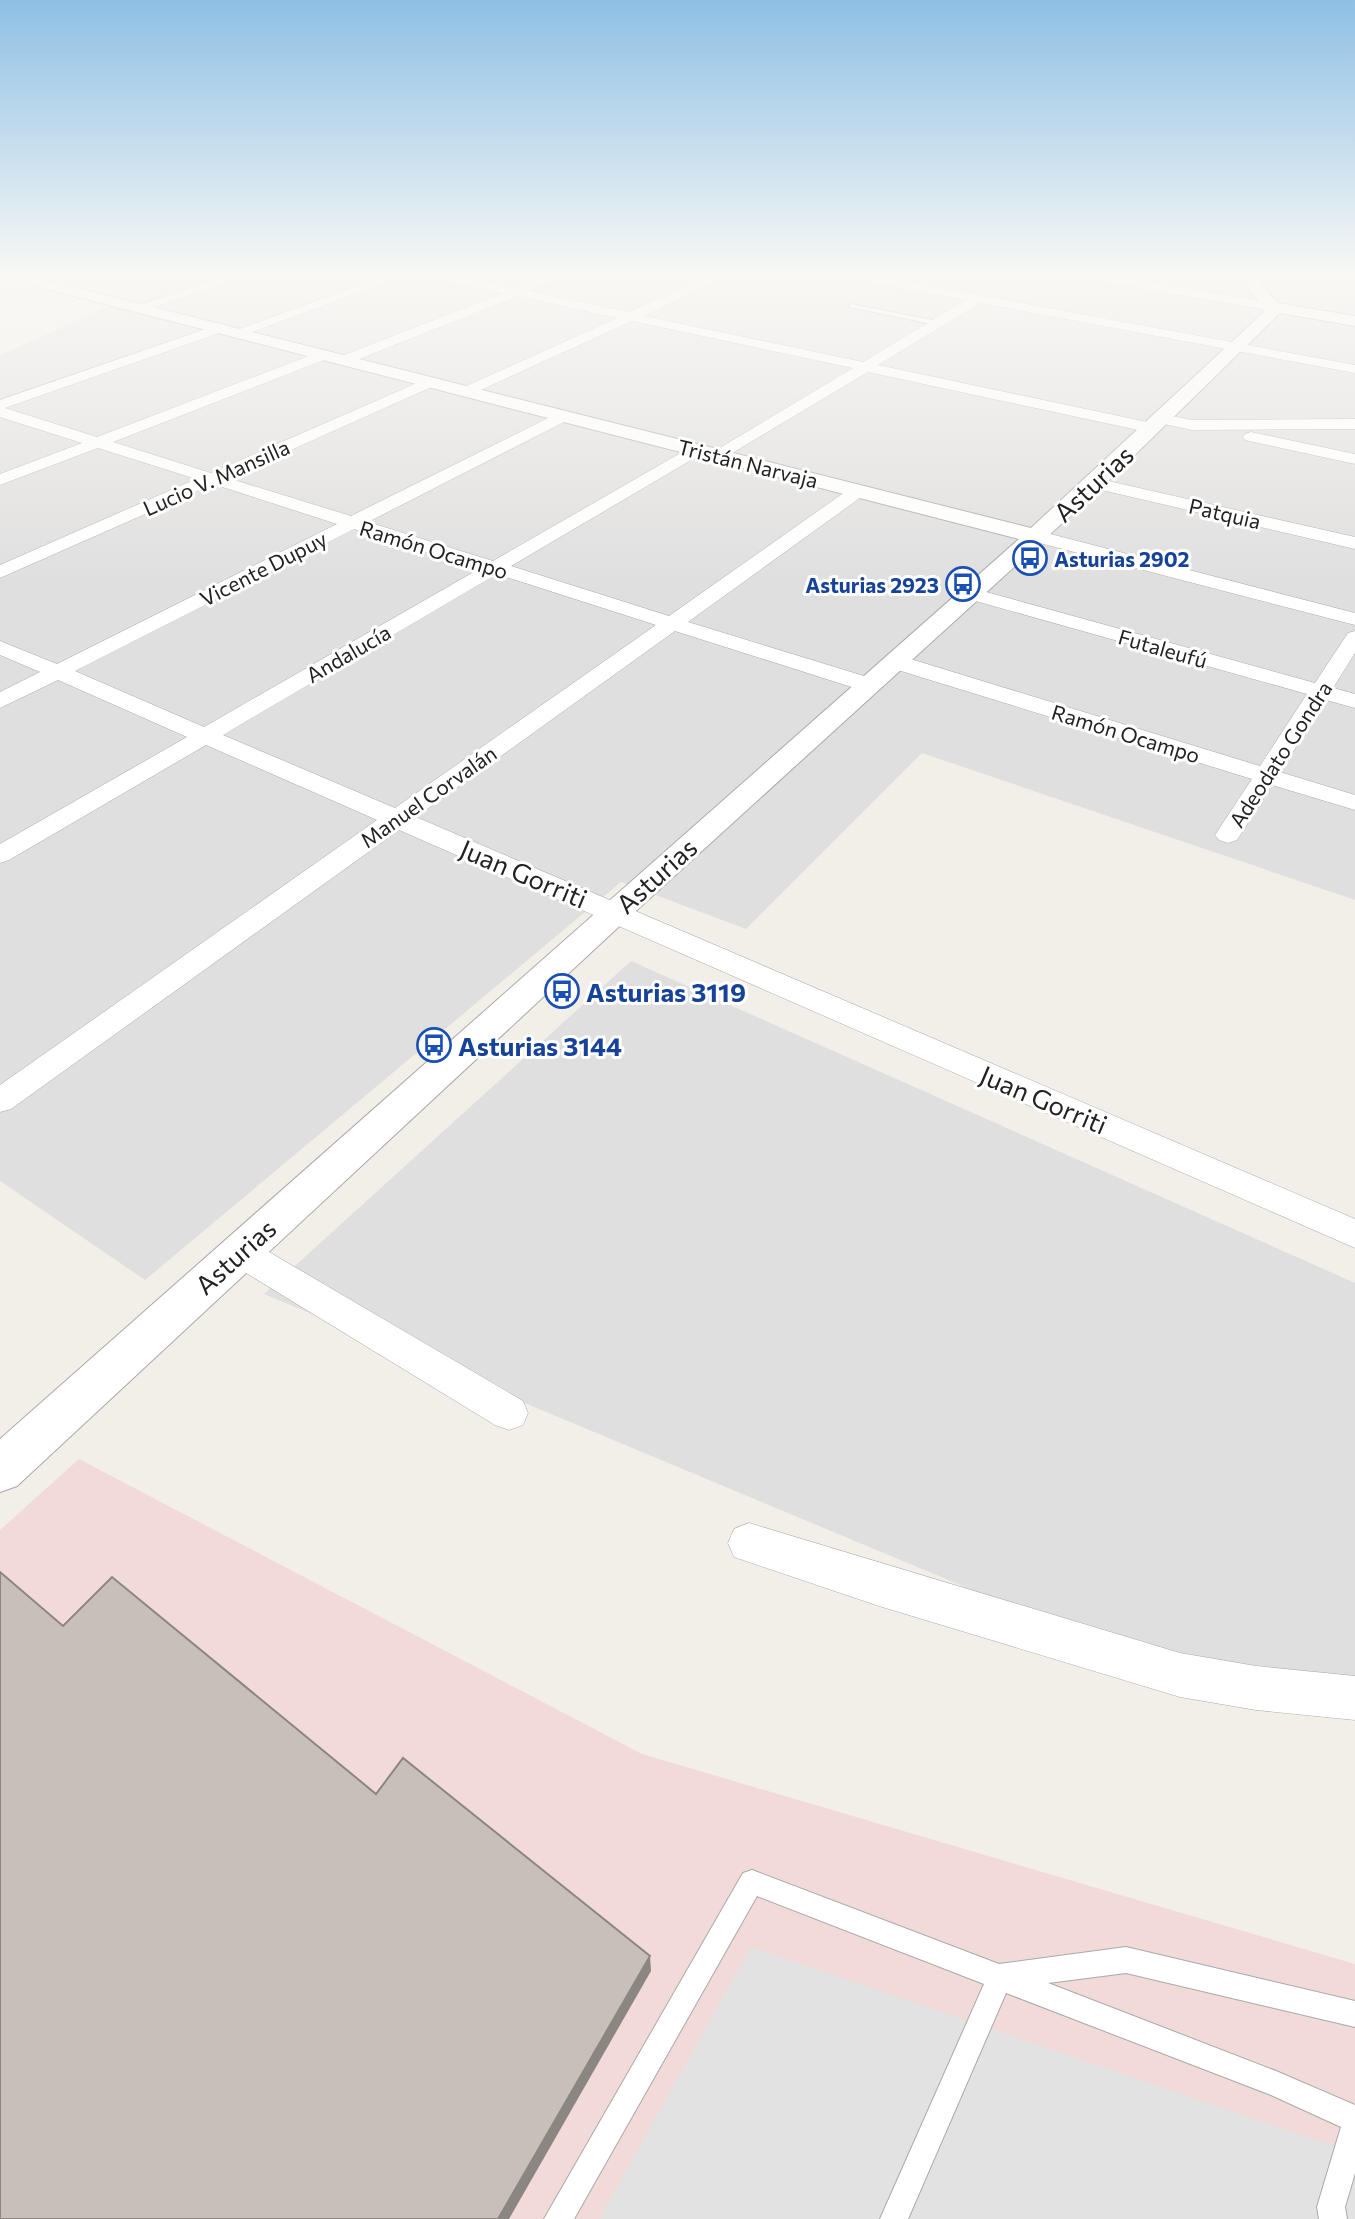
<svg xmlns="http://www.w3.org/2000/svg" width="1355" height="2219" viewBox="0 0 1355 2219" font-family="Commissioner,sans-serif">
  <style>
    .residential { fill: #e0dfdf }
    .commercial { fill: #f2dad9 }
    .parking { fill: #e2e2e2 }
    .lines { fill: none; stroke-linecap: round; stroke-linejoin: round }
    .service-casing { stroke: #a9a9a9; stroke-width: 2 }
    .minor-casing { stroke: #a9a9a9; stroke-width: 1 }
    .tertiary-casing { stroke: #a9a9a9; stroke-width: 2 }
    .service { fill: #fff; fill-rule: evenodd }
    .minor { fill: #fff; fill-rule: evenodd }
    .tertiary { fill: #fff; fill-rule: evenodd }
    .shaded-wall { fill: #8b8681 }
    .building { fill: #c7bfb8; stroke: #8b8681; stroke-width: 2 }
    .labels { text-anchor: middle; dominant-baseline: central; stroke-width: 6; stroke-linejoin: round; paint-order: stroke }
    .far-street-label { font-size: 21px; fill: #222; stroke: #fff }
    .far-transit-label { font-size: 21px; font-weight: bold; fill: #164399; stroke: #fff; text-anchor: start }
    .street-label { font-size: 26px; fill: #222; stroke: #fff }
    .transit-label { font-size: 26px; font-weight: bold; fill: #164399; stroke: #fff; text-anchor: start }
  </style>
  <rect width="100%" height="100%" fill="#f2efe9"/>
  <!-- residential -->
  <path class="residential" d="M46 273H1355V900L922 753 746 929 621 882 145 1280 0 1181V355L133 295 44 278Z
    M631 961 1355 1283V1713L977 1592 264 1294Z"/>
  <!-- commercial -->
  <path class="commercial" d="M79 1459 642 1754 1355 1964V2219H0V1530Z"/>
  <!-- parking -->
  <path class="parking" d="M751 1947 1355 2153V2219H599Z"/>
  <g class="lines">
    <!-- service casing -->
    <g class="service-casing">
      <path id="service" d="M851 304 937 321 940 323 937 325 849 307Z
        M752 1870 999 1964 1126 1947 1355 2001V2027L1126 1973 1048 1983 1276 2071 1355 2105V2173L1345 2207 1347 2219H1319L1317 2207 1341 2127 1271 2095 1006 1993 908 2219H880L984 1984 757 1896 574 2219H544L743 1873Z"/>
    </g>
    <!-- minor casing -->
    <g class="minor-casing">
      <path id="minor" d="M35 273H54L27 283 21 279Z
        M234 273H252L147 310H137L135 307Z
        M393 273H411L241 336 236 337 229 333Z
        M420 273H443L516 288 555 273H572L530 291 629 312 717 273H733L644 316 863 362 966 300 840 277 834 273H860L1355 365V373L980 303 878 365 1152 423 1160 428 1158 431 1152 433 868 372 719 461 711 456 713 452 853 368 632 321 472 394H462L459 391 462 388 617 318 518 296 349 363H339L337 360 339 357 503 293 426 277Z
        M1069 273H1096L1273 303 1280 307 1273 311 1075 277Z
        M220 324 225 325V331L5 408 97 437 319 352H329V358L113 442 211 473 426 379H436L438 382 436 385 228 478 351 516 558 413H570L572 416 570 419 368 522 493 561 691 447H703L705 450 703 453 511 566 669 616 852 487H864L867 491 864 495 688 622 877 680 880 685 877 690H861L675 631 416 817 1355 1219V1248L399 830 11 1109 0 1112V1085L377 820 206 745 9 860 0 863V844L187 737 58 680 0 708V692L40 672 0 655V641L57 664 337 524 213 484 0 578V565L196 479 98 448 0 485V474L82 443 0 417V400ZM354 529 479 569 204 727 75 671ZM497 574 656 625 395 808 223 735Z
        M1161 414 1192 420 1355 419V429L1192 430 1155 422 1153 419Z
        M1251 432 1355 454V464L1245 440 1243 437 1245 434Z
        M1095 478 1355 537V549L1089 487 1086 483Z
        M1035 530 1355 613V625L1028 540 1026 536 1028 532Z
        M972 588 1315 683 1348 633 1355 631V653L1333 688 1355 694V708L1326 700 1280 772 1355 795V810L1272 785 1237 840 1228 843 1219 840 1215 835 1252 779 888 667 885 662 888 657H904L1260 766 1307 694 965 598 962 594 965 590Z
        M240 1238 252 1242 523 1401 528 1413 523 1425 509 1430 495 1425 228 1262 223 1252 228 1242Z
        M749 1523 1180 1653 1256 1666 1355 1676V1720L1256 1710 1180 1697 879 1606 734 1557 728 1543 734 1529Z"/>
    </g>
    <!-- tertiary casing -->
    <g class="tertiary-casing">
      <path id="tertiary" d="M13 273H32L41 279 1031 528 1264 312 1265 308 1235 273H1251L1278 303 1355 316V326L1280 313 1102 487 626 920 17 1486 0 1492V1439L1019 539 31 285Z"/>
    </g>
    <!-- service -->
    <use href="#service" class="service"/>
    <!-- minor -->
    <use href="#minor" class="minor"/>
    <!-- tertiary -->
    <use href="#tertiary" class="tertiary"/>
  </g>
  <!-- shaded-wall -->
  <path class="shaded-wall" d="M650 1956 651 1971 509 2219H498Z"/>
  <!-- building -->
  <path class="building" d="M0 1572 63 1626 112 1577 376 1794 403 1758 650 1956 498 2219H0Z"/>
  <!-- sky -->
  <linearGradient id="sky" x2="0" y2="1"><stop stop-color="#8fc0e4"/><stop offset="0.47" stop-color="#f9f8f5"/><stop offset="1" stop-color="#f9f8f5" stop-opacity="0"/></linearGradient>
  <rect width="1355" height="584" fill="url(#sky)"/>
  <!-- icons -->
  <defs>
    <g id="bus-ring" transform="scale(1.75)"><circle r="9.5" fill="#fff" stroke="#1a4fb4" stroke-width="1.5"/><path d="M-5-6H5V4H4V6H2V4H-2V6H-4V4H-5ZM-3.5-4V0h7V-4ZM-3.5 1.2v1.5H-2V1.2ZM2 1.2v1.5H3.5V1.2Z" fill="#1a4fb4"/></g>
  </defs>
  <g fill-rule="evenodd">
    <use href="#bus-ring" x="1030" y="558"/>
    <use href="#bus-ring" x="963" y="584"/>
    <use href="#bus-ring" x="562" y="991"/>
    <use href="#bus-ring" x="434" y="1045"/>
  </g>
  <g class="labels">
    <!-- far-street labels -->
    <g class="far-street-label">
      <text transform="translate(748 463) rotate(14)">Tristán Narvaja</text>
      <text transform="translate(216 477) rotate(-24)">Lucio V. Mansilla</text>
      <text transform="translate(1225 513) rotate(13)">Patquia</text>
      <text transform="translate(434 549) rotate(17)">Ramón Ocampo</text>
      <text transform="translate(263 568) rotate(-27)">Vicente Dupuy</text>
      <text transform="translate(1163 648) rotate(16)">Futaleufú</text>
      <text transform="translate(348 653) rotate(-30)">Andalucía</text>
      <text transform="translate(1126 733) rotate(17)">Ramón Ocampo</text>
      <text transform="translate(1280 754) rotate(-57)">Adeodato Gondra</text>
      <text transform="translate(428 796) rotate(-35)">Manuel Corvalán</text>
    </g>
    <!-- far-transit labels -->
    <g class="far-transit-label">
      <text x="1054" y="558">Asturias 2902</text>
      <text x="939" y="584" text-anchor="end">Asturias 2923</text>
    </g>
    <!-- street labels -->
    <g class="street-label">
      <text transform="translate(1093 483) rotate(-43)">Asturias</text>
      <text transform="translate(524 873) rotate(23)">Juan Gorriti</text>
      <text transform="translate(656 875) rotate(-42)">Asturias</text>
      <text transform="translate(1044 1099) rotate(23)">Juan Gorriti</text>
      <text transform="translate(235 1256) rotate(-42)">Asturias</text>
    </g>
    <!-- transit labels -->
    <g class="transit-label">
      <text x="586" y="991">Asturias 3119</text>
      <text x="458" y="1045">Asturias 3144</text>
    </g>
  </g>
</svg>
